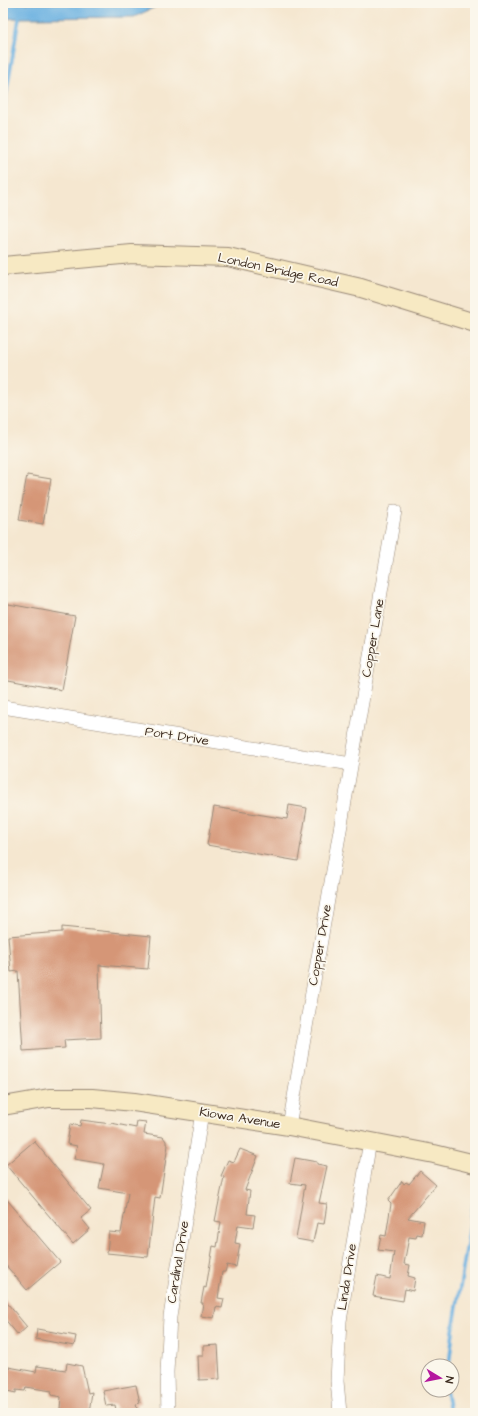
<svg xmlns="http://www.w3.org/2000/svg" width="478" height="1416" viewBox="0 0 478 1416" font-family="'Architects Daughter',sans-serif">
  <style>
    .water { fill: #6ab1e1; stroke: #526e80 }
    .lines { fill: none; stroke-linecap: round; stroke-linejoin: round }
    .stream { stroke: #6ab1e1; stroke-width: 3.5 }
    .building { fill: #d59677 }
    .street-casing { stroke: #988877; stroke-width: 14 }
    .secondary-casing { stroke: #988877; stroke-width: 20 }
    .street { stroke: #fff; stroke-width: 13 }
    .secondary { stroke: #f7e9c3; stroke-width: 18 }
    .labels { text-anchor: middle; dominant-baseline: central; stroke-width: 3.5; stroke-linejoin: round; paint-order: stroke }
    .street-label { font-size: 13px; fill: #3b2a1e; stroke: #fbf7ec }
  </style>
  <rect width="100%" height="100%" fill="#fbf7ec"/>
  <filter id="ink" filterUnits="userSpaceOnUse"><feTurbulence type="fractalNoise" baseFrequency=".025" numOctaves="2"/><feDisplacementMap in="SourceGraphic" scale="8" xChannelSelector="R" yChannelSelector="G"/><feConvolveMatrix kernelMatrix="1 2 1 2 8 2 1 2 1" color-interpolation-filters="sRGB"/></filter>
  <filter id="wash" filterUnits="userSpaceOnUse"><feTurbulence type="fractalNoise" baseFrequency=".012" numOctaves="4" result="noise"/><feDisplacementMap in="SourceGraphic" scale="16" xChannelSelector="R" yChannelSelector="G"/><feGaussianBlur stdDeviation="0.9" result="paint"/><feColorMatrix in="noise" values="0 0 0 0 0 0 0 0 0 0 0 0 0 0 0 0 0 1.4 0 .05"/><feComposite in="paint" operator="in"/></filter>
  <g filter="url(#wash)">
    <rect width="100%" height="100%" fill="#f5e7d0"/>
    <!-- water -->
    <path class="water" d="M3 3H164L134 17 19 18 3 19Z"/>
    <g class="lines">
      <!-- stream -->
      <path class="stream" d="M3 113 19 18
        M449 1366 453 1331 475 1194
        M446 1390 450 1413"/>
    </g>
    <g id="blocks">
      <!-- building -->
      <path class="building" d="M27 475 51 479 43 524 19 520Z
        M3 603 75 616 62 690 3 679Z
        M289 805 307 808 298 861 207 845 214 807 287 819Z
        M62 927 151 936 148 969 99 965 101 1038 64 1040 65 1048 23 1051 18 971 11 972 8 936 62 932Z
        M81 1120 111 1124V1123L136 1128 137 1121 146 1122 144 1134 163 1137 166 1141V1144L168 1145 160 1198 155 1197 148 1257 107 1253 109 1232 121 1233 128 1193 99 1188 104 1164 74 1159 77 1146 67 1144 70 1124 80 1126Z
        M34 1141 91 1210 81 1218 90 1229 73 1244 6 1165Z
        M240 1149 258 1156 245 1190 250 1191 247 1214 255 1215 253 1227 238 1225 235 1243 240 1244 236 1267 227 1265 225 1272H222L218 1298 224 1299 222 1308 216 1307 214 1318 201 1316 203 1303H201L204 1287 206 1288 213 1246 217 1247 221 1222 215 1221 224 1177 221 1176 228 1160 234 1162Z
        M295 1158 317 1162V1164L327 1166 319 1203 327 1204 324 1224 317 1223 313 1242 296 1239 305 1185 290 1183Z
        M420 1171 436 1185 408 1218 424 1221 422 1235 417 1234 416 1238 409 1237 404 1264 410 1265 408 1276 415 1278 413 1291 405 1289 403 1301 373 1296 377 1276 390 1279 394 1252 378 1250 381 1235 386 1236 391 1204 388 1201 402 1181 404 1184 406 1182 409 1184Z
        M3 1195 60 1262 27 1290 3 1262Z
        M3 1298 27 1327 18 1335 3 1317Z
        M37 1329 76 1336 74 1346 36 1339Z
        M218 1345 220 1379 199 1380 198 1356H203V1346Z
        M67 1363 82 1366 88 1393 92 1392 89 1413 60 1409 61 1397 51 1395 52 1391 26 1387 25 1391 16 1390V1393L3 1390V1366L36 1372 37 1366 66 1370Z
        M136 1385 140 1403 136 1404 137 1409 121 1412V1409L116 1410 115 1405 106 1406 103 1391Z"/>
    </g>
  </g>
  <g filter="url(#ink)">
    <use href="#blocks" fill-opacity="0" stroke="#988877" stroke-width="1"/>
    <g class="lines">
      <!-- street casing -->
      <g class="street-casing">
        <path id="street" d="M3 707 351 764
          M289 1126 395 511
          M168 1413 167 1372 170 1317 202 1112
          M340 1413 337 1381 340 1321 370 1141"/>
      </g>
      <!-- secondary casing -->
      <g class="secondary-casing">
        <path id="secondary" d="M3 266 132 254 228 257 361 288 475 323
          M3 1106 49 1098H92L134 1102 289 1126 434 1154 475 1164"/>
      </g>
      <!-- street -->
      <use href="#street" class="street"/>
      <!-- secondary -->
      <use href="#secondary" class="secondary"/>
    </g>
  </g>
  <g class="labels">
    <!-- street labels -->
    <g class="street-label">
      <text transform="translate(278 270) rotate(12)">London Bridge Road</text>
      <text transform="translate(373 638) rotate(-80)">Copper Lane</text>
      <text transform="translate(177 736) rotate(9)">Port Drive</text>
      <text transform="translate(320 945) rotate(-80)">Copper Drive</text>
      <text transform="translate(240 1118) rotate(9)">Kiowa Avenue</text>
      <text transform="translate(178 1262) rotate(-81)">Cardinal Drive</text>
      <text transform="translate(347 1277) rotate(-81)">Linda Drive</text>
    </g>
  </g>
  <!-- margin -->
  <rect width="478" height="1416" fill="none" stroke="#fbf7ec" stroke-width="16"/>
  <!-- north arrow -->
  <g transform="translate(440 1378) rotate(100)"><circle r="19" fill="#fbf7ec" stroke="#aea59a"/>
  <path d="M0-3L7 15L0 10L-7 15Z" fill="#b5179e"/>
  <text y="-6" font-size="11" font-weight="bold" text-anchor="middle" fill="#3b2a1e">N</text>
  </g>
</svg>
